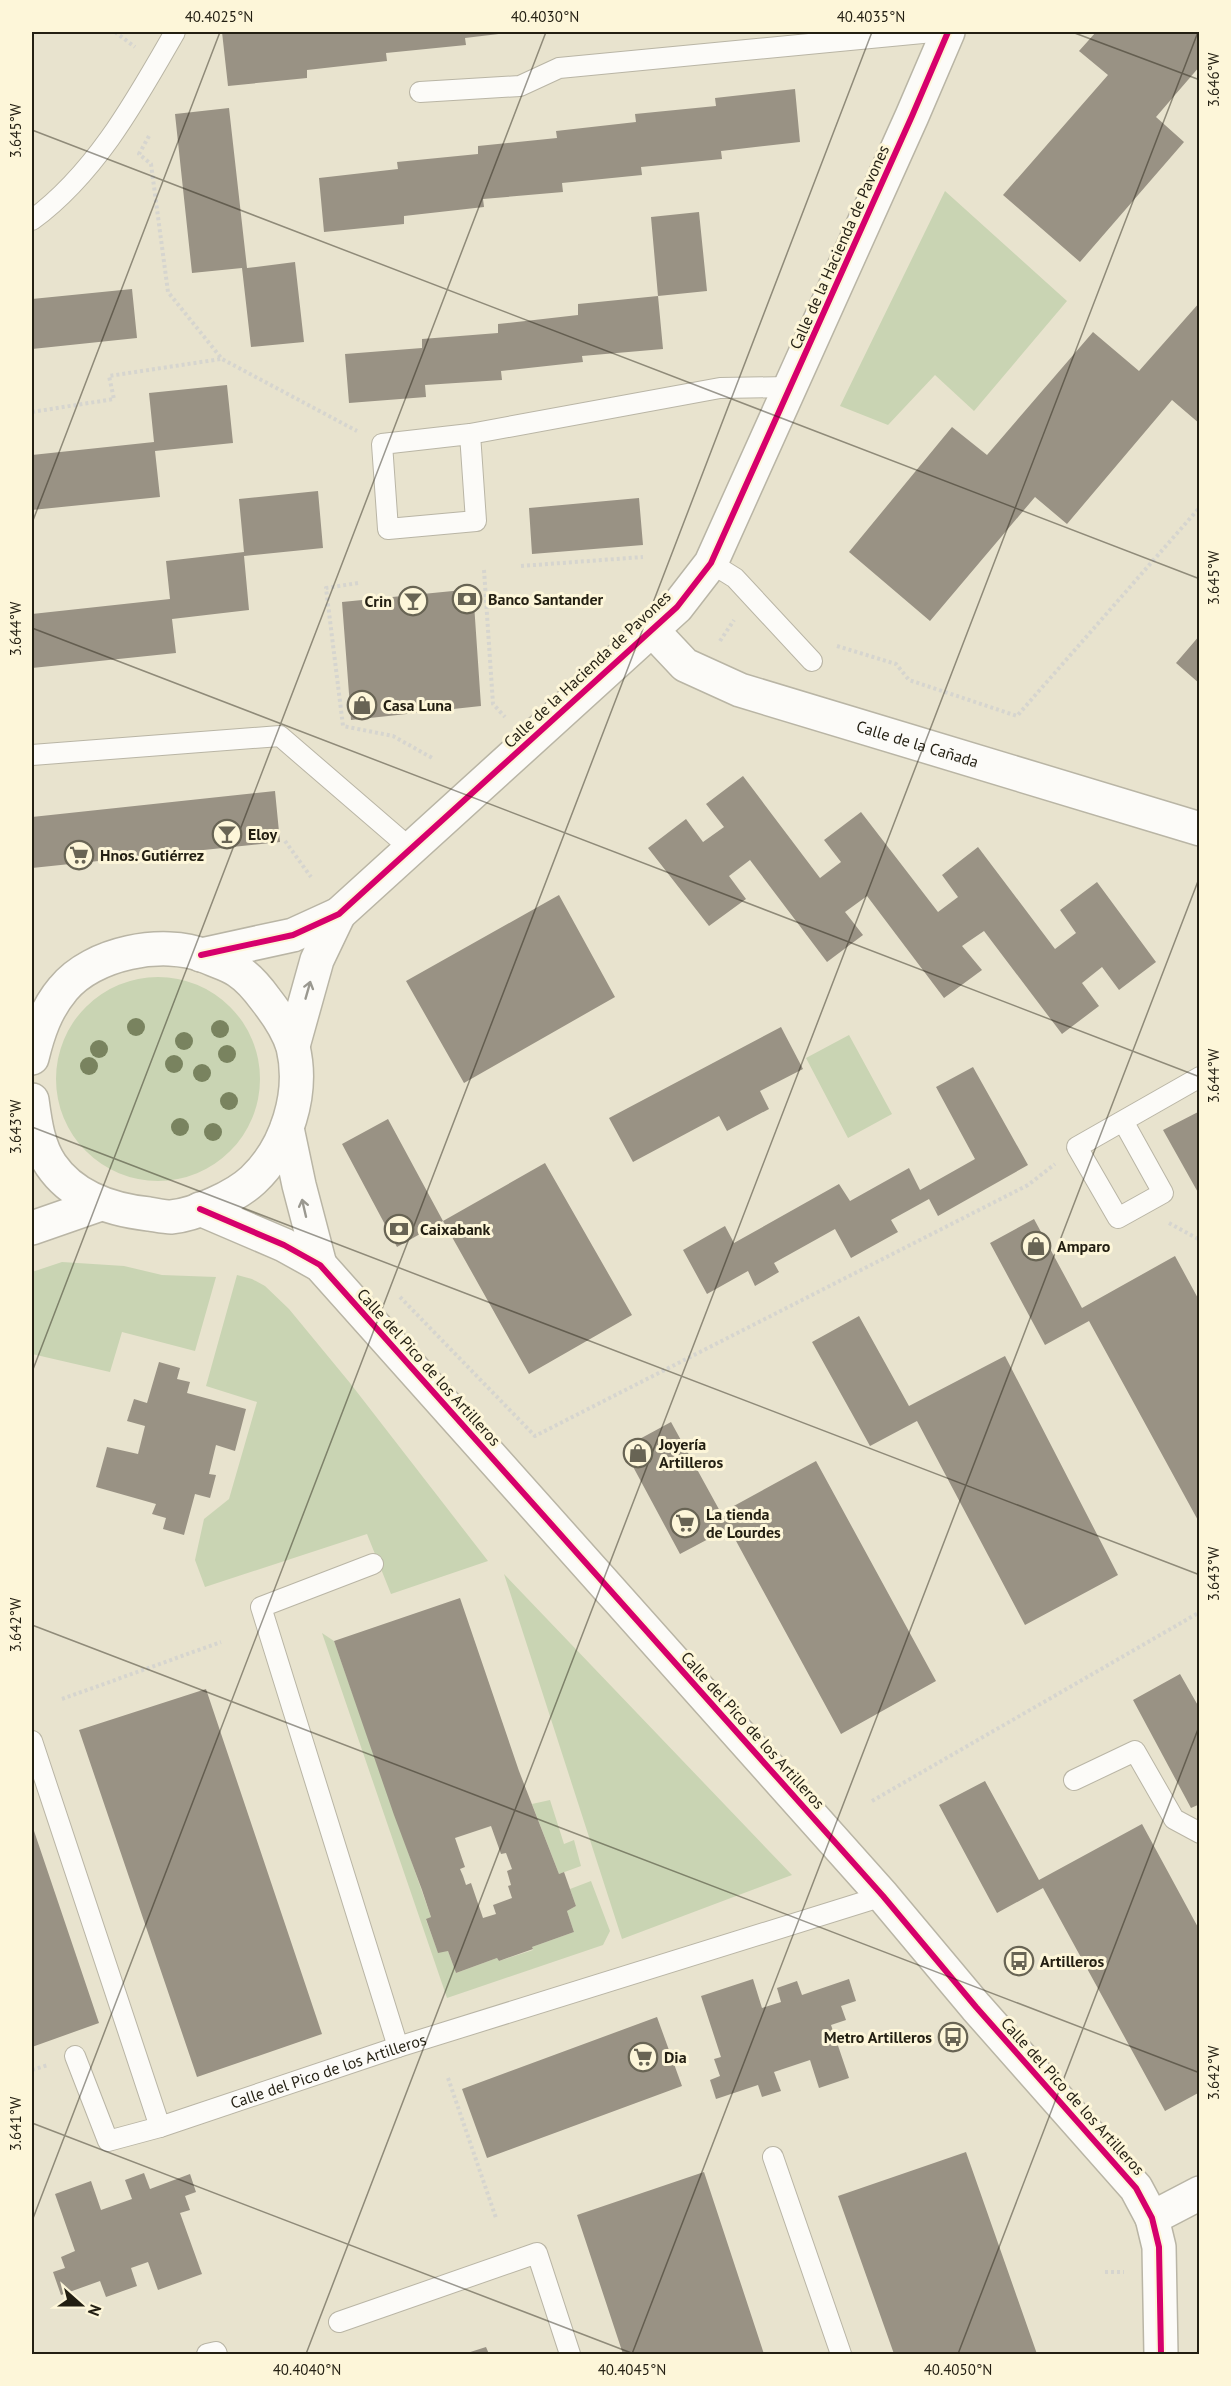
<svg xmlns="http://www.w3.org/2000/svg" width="1231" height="2386" viewBox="0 0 1231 2386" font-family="'PT Sans',sans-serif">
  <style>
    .green { fill: #c9d4b3 }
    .building { fill: #999284; fill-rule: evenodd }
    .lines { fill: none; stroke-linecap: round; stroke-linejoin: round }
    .service-casing { stroke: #b9b5a5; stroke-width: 22 }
    .minor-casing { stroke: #b9b5a5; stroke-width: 36 }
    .tertiary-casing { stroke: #b9b5a5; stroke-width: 36 }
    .path { stroke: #d6d5cf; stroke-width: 4; stroke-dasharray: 3 3; stroke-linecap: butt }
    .service { stroke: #fcfbf8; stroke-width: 20 }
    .minor { stroke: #fcfbf8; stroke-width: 33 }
    .tertiary { stroke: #fcfbf8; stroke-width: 33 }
    .cycleway-casing { stroke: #fdf6d9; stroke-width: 10 }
    .cycleway { stroke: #d6006c; stroke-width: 6 }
    .tree { fill: #79835f }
    .oneway { stroke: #9a9890 }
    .ticks { fill: none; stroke: #231f12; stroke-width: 1.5; stroke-opacity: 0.45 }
    .labels { text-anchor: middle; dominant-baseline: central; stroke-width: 6; stroke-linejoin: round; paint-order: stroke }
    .street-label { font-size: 16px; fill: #231f12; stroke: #fdf6d9 }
    .poi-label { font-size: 16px; font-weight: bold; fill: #231f12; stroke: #fdf6d9; text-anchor: start }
    .neatline { fill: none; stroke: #231f12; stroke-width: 2 }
    .ticks-label { font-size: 15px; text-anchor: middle; fill: #231f12 }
  </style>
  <rect width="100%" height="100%" fill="#e8e3ce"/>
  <!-- green -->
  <path class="green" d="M945 191 1067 301 974 411 935 375 888 425 840 406Z
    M56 1079a102 102 0 1 1 204 0a102 102 0 1 1-204 0Z
    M849 1035 892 1114 848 1138 806 1058Z
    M62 1262 124 1266 162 1275 216 1277 195 1351 122 1332 110 1372 32 1354V1272Z
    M237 1275 252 1279 265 1286 289 1309 350 1383 488 1561 391 1594 367 1534 205 1587 195 1560 204 1519 229 1499 257 1402 206 1386Z
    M504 1574 792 1875 622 1939Z
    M322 1633 334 1641 431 1917 426 1920 438 1952 448 1951 456 1973 497 1958 499 1961 533 1950 532 1947 574 1932 567 1911 576 1906 570 1889 591 1881 610 1931 603 1945 447 1998Z
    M550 1800 564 1844 574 1840 581 1866 559 1874 532 1804Z"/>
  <!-- building -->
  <path class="building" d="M222 32H507V33L465 38 466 45 386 53 387 61 307 70V78L228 86Z
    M1096 32H1200V66L1156 117 1184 142 1080 262 1003 195 1108 75 1079 51Z
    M795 89 800 142 721 151 722 159 641 167 642 175 562 183 563 192 483 199 484 207 404 216V224L324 232 319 178 398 169 397 162 478 154V146L557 138 556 131 636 122 635 114 716 106 715 98Z
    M229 108 247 268 295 262 304 342 251 347 242 268 192 273 175 114Z
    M699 212 707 291 658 296 651 217Z
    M132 289 137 338 32 349V299Z
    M658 296 663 349 582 356 583 362 501 371 502 380 425 385 426 397 349 403 345 354 422 348V339L498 333V324L578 315V304Z
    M1200 302V424L1172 400 1067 524 1035 497 930 621 849 552 952 427 987 455 1093 332 1139 371Z
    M227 385 233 443 155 451 160 497 32 510V455L154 442 149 393Z
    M318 491 323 548 244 556 249 610 172 619 176 653 32 668V614L170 599 166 561 244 552 239 499Z
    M639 498 643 545 532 554 529 508Z
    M473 589 481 706 351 720 342 602Z
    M1200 635V684L1176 663Z
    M743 776 820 878 841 862 824 840 861 812 938 912 958 897 942 875 978 847 1055 949 1076 933 1060 910 1097 882 1156 962 1119 990 1102 967 1082 983 1099 1006 1062 1034 984 931 962 946 982 970 944 998 867 896 845 912 863 935 827 962 750 860 729 876 746 899 709 926 648 848 686 819 703 842 724 827 706 804Z
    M275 791 280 842 32 868V817Z
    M559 895 615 997 464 1083 406 981Z
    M781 1027 803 1069 760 1091 769 1109 727 1131 719 1116 633 1162 609 1118Z
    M973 1067 1028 1165 938 1216 929 1199 891 1220 898 1232 851 1258 835 1229 774 1263 779 1272 755 1286 748 1271 707 1294 683 1250 725 1226 734 1243 839 1184 850 1201 909 1168 920 1190 975 1159 936 1087Z
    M1200 1111V1196L1163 1130Z
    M388 1119 443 1221 545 1163 632 1315 529 1374 443 1221 397 1247 342 1144Z
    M1034 1219 1082 1308 1175 1256 1200 1302V1524L1089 1321 1045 1345 990 1243Z
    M859 1316 909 1406 1005 1356 1118 1575 1025 1625 917 1421 870 1446 812 1342Z
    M159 1362 180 1368 177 1379 190 1382 187 1393 246 1409 235 1451 216 1445 209 1474 216 1475 210 1498 195 1494 184 1535 163 1529 166 1518 152 1514 156 1504 96 1487 107 1447 138 1454 145 1426 127 1421 134 1399 147 1403Z
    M671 1422 721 1513 816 1461 936 1681 841 1734 729 1528 680 1554 623 1448Z
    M460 1598 519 1771 559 1874 564 1872 576 1906 567 1911 574 1932 532 1947 533 1949 499 1961 497 1958 456 1973 448 1951 438 1953 426 1919 431 1917 422 1890 394 1815 334 1641ZM491 1826 501 1854 506 1853 512 1869 507 1871 511 1885 508 1886 512 1898 493 1905 496 1914 483 1918 471 1883 466 1885 463 1876 460 1869 465 1867 455 1838Z
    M1180 1674 1200 1709V1804L1191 1808 1133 1700Z
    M206 1689 322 2034 197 2077 79 1730Z
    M985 1781 1039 1880 1142 1824 1200 1931V2092L1165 2111 1043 1888 997 1913 939 1805Z
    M32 1825 99 2023 32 2047Z
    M753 1979 762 2008 781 2002 777 1988 797 1981 802 1995 849 1979 856 2001 841 2006 846 2020 831 2025 849 2078 819 2088 810 2060 774 2072 781 2091 762 2097 758 2085 716 2099 710 2080 720 2076 714 2059 721 2057 701 1996Z
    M657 2017 682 2086 487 2158 462 2089Z
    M966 2152 1037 2354H894L838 2196Z
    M704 2172 764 2354H623L577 2215Z
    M144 2173 150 2189 190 2174 196 2192 185 2196 190 2210 180 2213 202 2274 158 2290 148 2262 131 2268 137 2286 106 2297 100 2281 61 2295 53 2272 65 2268 61 2257 75 2251 55 2194 91 2181 101 2210 132 2199 125 2180Z
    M486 2347 489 2354H464Z"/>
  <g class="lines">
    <!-- service casing -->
    <g class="service-casing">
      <g id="service">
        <path d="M420 92 520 86 559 68 933 32"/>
        <path d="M32 220C96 173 136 100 175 32"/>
        <path d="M470 434 476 521 388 529 382 444 470 434 720 388 790 387"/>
        <path d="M711 563 735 578 812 661"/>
        <path d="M32 755 280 736 411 849"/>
        <path d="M1123 1121 1163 1193 1118 1218 1077 1147 1200 1077"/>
        <path d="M373 1564 261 1607 398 2047"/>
        <path id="s1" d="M32 1741 160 2127 398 2047 883 1896"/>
        <path d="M1074 1780 1135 1751 1174 1819 1200 1833"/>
        <path d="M75 2056 108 2141 160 2127"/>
        <path d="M773 2157 841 2354"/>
        <path d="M339 2322 537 2253 570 2354"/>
        <path d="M207 2354 216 2352 217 2354"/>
      </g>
    </g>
    <!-- minor casing -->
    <g class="minor-casing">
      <g id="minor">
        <path id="s2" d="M652 630 685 665 740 690 1200 829"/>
        <path d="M201 955 293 935 339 914 677 607 711 563 912 116 948 32"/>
        <path d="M293 1046 317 960 339 914"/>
        <path d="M32 1058C38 1033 46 1009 63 989 92 953 163 939 205 956 215 961 228 964 238 971 249 978 258 989 266 1000 277 1014 288 1030 293 1047 304 1093 287 1148 253 1180 236 1196 195 1215 171 1217 164 1217 156 1215 149 1214 112 1210 73 1197 51 1165 38 1146 35 1122 32 1100"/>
        <path d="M287 1128 299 1185 320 1265"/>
        <path d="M200 1209 284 1245 320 1265 883 1896 976 2007 1136 2188 1152 2218"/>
        <path d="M32 1228 101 1204"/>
      </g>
    </g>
    <!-- tertiary casing -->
    <g class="tertiary-casing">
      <path id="tertiary" d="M1161 2354 1159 2247 1152 2218 1200 2193"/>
    </g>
    <!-- path -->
    <path class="path" d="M115 32 135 47
      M149 136 139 154 151 164 168 292 222 359 357 431
      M32 412 114 399 109 376 221 359
      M521 566 643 557
      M484 570 493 704 505 717
      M358 583 326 588 343 726 393 736 434 759
      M720 641 734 620
      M837 646 896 664 909 680 1017 716 1200 507
      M285 841 311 877
      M1169 1223 1200 1240
      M400 1297 535 1436 1028 1185 1055 1164
      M62 1699 221 1642
      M872 1801 1200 1612
      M32 2070 48 2065
      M448 2078 496 2218
      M1105 2272H1124"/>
    <!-- service -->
    <use href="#service" class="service"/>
    <!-- minor -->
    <use href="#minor" class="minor"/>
    <!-- tertiary -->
    <use href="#tertiary" class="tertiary"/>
    <!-- cycleway casing -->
    <g class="cycleway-casing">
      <path id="cycleway" d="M201 955 293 935 339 914 677 607 711 563 912 116 948 32
        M200 1209 284 1245 320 1265 883 1896 976 2007 1136 2188 1152 2218 1159 2247 1161 2354"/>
    </g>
    <!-- cycleway -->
    <use href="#cycleway" class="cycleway"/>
  </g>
  <!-- trees -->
  <g class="tree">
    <circle cx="136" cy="1027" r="9"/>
    <circle cx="220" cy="1029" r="9"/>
    <circle cx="184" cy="1041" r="9"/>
    <circle cx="99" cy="1049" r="9"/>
    <circle cx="227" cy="1054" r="9"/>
    <circle cx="174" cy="1064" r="9"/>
    <circle cx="89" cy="1066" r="9"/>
    <circle cx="202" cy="1073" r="9"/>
    <circle cx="229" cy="1101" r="9"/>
    <circle cx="180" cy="1127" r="9"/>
    <circle cx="213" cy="1132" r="9"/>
  </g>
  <!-- one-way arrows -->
  <defs><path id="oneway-shaft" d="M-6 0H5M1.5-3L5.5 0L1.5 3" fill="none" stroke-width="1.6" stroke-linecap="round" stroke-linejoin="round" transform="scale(1.5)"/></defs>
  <g class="oneway">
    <use href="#oneway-shaft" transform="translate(308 990) rotate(-74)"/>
    <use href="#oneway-shaft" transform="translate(304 1208) rotate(-103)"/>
  </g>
  <!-- ticks -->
  <path class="ticks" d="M1072 32 1200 80M32 130 1200 579M32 523 220 32M32 628 1200 1077M32 1127 1200 1575M32 1372 546 32M32 1625 1200 2073M32 2123 634 2354M32 2221 872 32M306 2354 1198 32M632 2354 1200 876M958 2354 1200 1724"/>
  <!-- icons -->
  <defs>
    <g id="bank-ring" transform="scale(1.5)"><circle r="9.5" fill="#fdf6d9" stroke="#686454" stroke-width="1.5"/><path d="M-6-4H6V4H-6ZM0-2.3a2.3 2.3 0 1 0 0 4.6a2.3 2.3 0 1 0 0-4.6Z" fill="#686454"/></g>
    <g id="bar-ring" transform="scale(1.5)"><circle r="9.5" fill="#fdf6d9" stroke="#686454" stroke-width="1.5"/><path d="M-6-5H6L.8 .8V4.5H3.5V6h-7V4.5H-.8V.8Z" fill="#686454"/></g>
    <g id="shop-ring" transform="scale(1.5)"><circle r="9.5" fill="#fdf6d9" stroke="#686454" stroke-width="1.5"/><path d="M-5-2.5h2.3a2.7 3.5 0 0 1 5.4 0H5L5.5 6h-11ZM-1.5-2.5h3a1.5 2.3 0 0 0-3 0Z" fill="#686454"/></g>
    <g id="supermarket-ring" transform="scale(1.5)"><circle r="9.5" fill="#fdf6d9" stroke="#686454" stroke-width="1.5"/><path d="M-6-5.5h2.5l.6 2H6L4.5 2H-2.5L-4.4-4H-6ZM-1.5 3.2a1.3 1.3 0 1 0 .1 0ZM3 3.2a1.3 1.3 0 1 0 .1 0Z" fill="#686454"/></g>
    <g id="bus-ring" transform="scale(1.5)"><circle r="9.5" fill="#fdf6d9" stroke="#686454" stroke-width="1.5"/><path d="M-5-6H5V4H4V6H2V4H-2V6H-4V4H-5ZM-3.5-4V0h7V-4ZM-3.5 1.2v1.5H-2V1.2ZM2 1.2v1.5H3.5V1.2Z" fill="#686454"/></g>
  </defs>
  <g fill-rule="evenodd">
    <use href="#bank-ring" x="467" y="599"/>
    <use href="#bar-ring" x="413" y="601"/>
    <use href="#shop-ring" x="362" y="705"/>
    <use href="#bar-ring" x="227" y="834"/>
    <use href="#supermarket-ring" x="79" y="855"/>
    <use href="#bank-ring" x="399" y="1229"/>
    <use href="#shop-ring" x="1036" y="1246"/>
    <use href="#shop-ring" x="638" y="1453"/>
    <use href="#supermarket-ring" x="685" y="1523"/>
    <use href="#bus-ring" x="1019" y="1961"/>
    <use href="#bus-ring" x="953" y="2037"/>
    <use href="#supermarket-ring" x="643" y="2057"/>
  </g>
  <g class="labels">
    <!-- street labels -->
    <g class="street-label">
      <text transform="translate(839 247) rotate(-66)">Calle de la Hacienda de Pavones</text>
      <text transform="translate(587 669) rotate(-43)">Calle de la Hacienda de Pavones</text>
      <text stroke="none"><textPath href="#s2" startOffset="294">Calle de la Cañada</textPath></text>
      <text transform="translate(429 1367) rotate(48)">Calle del Pico de los Artilleros</text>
      <text transform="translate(753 1730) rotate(48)">Calle del Pico de los Artilleros</text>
      <text stroke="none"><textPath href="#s1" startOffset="584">Calle del Pico de los Artilleros</textPath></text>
      <text transform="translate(1073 2096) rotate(48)">Calle del Pico de los Artilleros</text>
    </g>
    <!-- poi labels -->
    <g class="poi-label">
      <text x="488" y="599">Banco Santander</text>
      <text x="392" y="601" text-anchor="end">Crin</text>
      <text x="383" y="705">Casa Luna</text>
      <text x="248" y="834">Eloy</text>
      <text x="100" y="855">Hnos. Gutiérrez</text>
      <text x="420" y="1229">Caixabank</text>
      <text x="1057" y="1246">Amparo</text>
      <text x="659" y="1444">Joyería<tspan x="659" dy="18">Artilleros</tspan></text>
      <text x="706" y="1514">La tienda<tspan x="706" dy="18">de Lourdes</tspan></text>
      <text x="1040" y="1961">Artilleros</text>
      <text x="932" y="2037" text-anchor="end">Metro Artilleros</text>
      <text x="664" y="2057">Dia</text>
    </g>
  </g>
  <!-- border -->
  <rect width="1231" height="2386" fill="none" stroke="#fdf6d9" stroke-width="66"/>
  <!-- north arrow -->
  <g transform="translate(81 2305) rotate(111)" stroke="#fdf6d9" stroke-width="4.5" paint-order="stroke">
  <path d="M0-4.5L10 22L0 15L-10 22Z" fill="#231f12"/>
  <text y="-9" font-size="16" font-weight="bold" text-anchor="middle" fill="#231f12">N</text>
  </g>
  <rect x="33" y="33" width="1165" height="2320" class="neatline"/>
  <g class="ticks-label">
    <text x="219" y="22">40.4025°N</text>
    <text x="545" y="22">40.4030°N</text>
    <text x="871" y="22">40.4035°N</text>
    <text transform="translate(1214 80) rotate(-90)" y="5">3.646°W</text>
    <text transform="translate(16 131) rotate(-90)" y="5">3.645°W</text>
    <text transform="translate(1214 578) rotate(-90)" y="5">3.645°W</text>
    <text transform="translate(16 629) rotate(-90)" y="5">3.644°W</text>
    <text transform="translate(1214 1076) rotate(-90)" y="5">3.644°W</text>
    <text transform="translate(16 1127) rotate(-90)" y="5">3.643°W</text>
    <text transform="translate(1214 1574) rotate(-90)" y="5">3.643°W</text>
    <text transform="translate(16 1625) rotate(-90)" y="5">3.642°W</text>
    <text transform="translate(1214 2073) rotate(-90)" y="5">3.642°W</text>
    <text transform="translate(16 2124) rotate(-90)" y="5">3.641°W</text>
    <text x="307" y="2375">40.4040°N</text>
    <text x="632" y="2375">40.4045°N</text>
    <text x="958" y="2375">40.4050°N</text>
  </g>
</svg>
